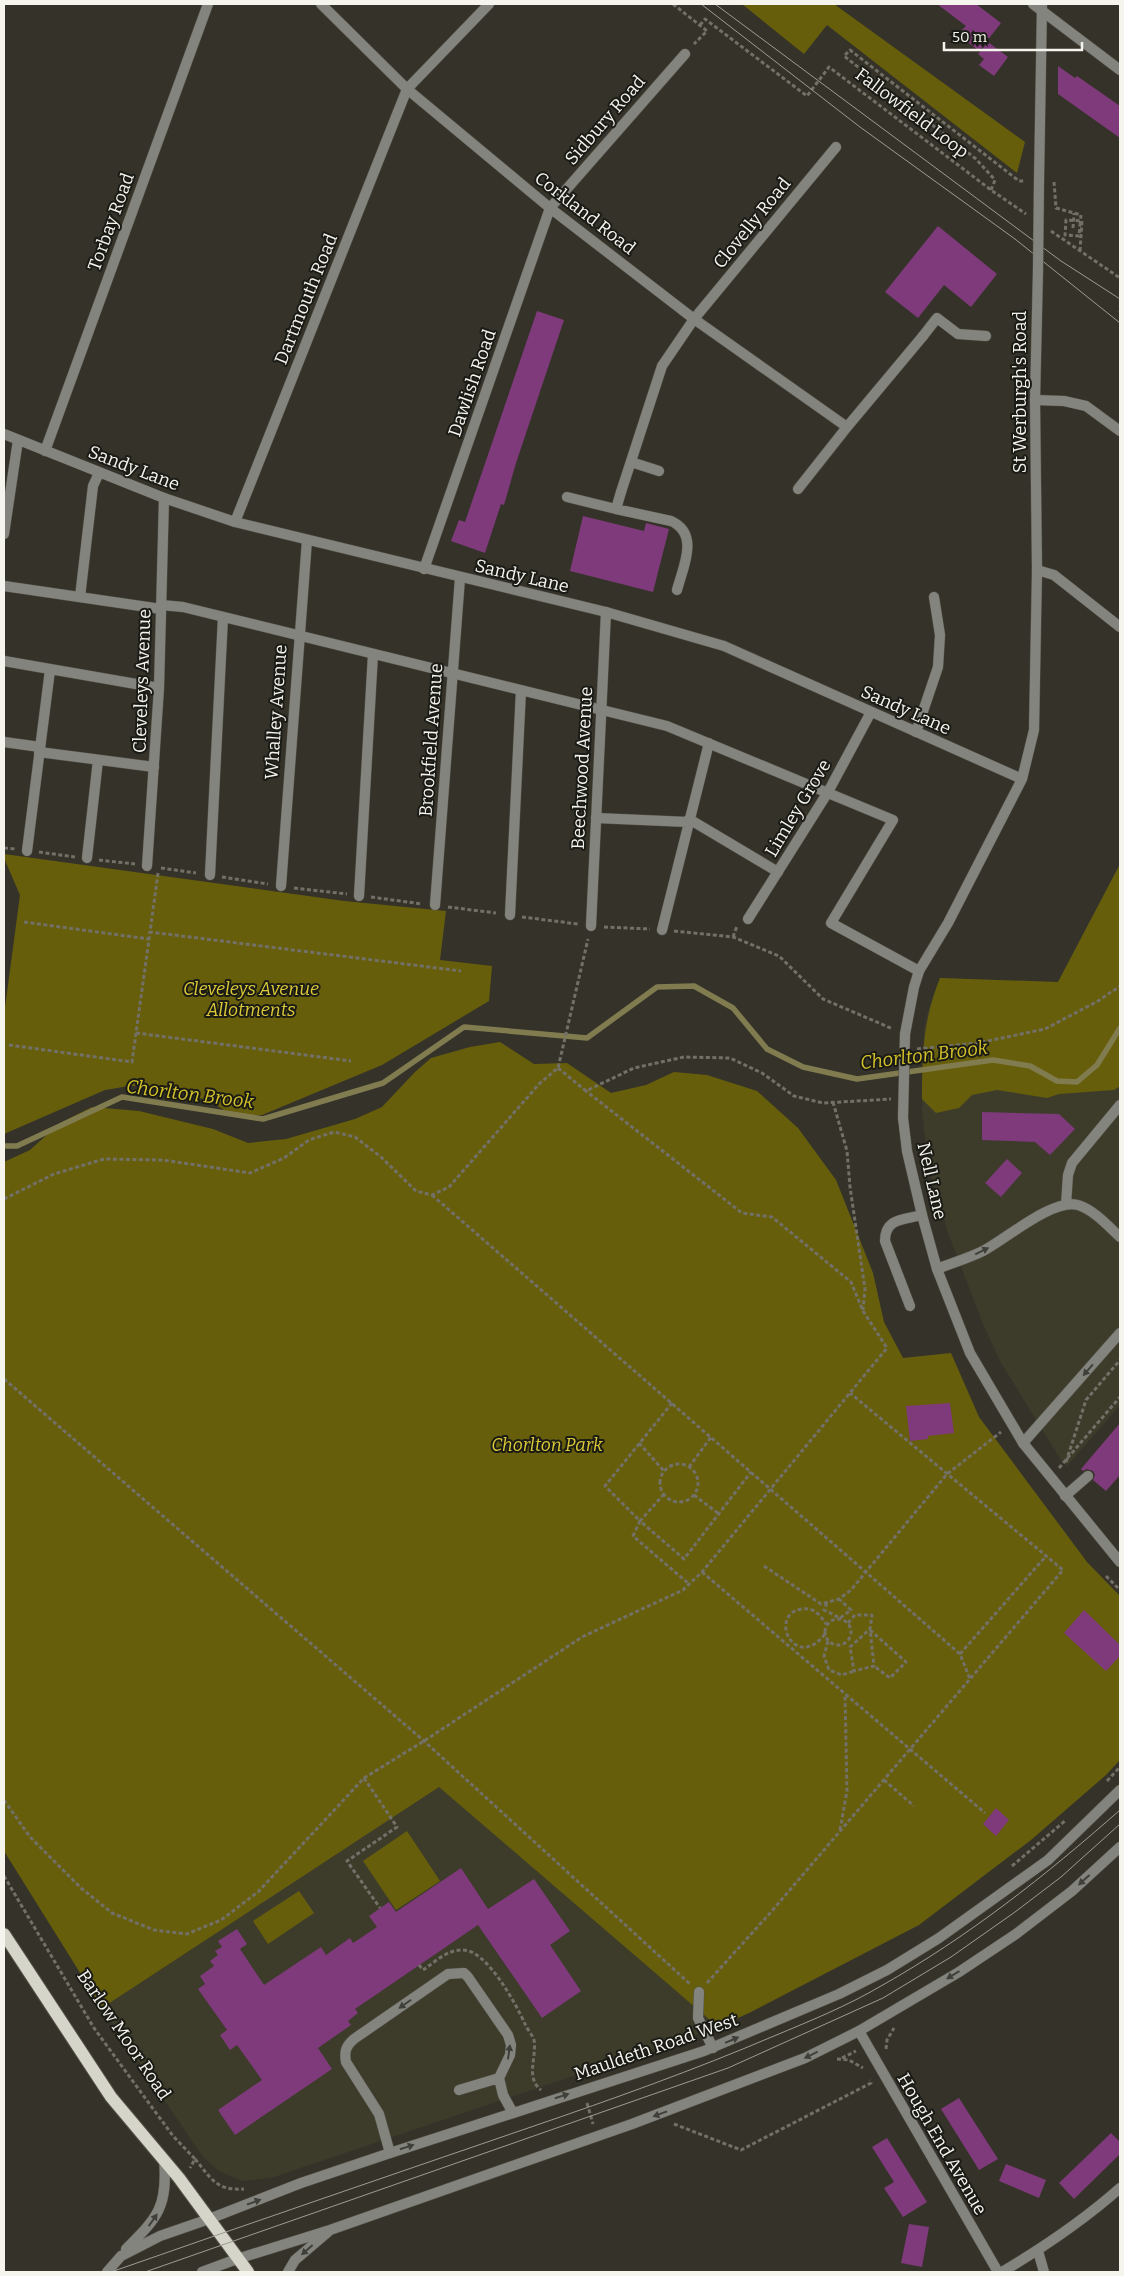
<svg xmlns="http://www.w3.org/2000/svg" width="1124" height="2276" viewBox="0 0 1124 2276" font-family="Bitter,serif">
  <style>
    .built { fill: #3d3c2b }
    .green { fill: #675e0c }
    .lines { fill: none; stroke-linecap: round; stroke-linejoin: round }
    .stream { stroke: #817c50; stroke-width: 5.5 }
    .building { fill: #7e3a7a }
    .service-casing { stroke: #545248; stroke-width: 11 }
    .minor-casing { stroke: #545248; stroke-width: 11 }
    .tertiary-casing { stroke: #545248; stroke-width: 11 }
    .primary-casing { stroke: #545248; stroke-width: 14 }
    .path { stroke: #727067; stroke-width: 3; stroke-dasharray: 4 2.5; stroke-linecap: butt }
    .service { stroke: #84847e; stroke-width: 10 }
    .minor { stroke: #84847e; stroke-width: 10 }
    .tertiary { stroke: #84847e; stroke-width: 10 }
    .primary { stroke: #d6d5c9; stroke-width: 12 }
    .tram { stroke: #9d9b93; stroke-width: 1 }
    .tertiary-bridge-casing { stroke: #545248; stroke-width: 11; stroke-linecap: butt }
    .path-bridge { stroke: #727067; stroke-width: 3; stroke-dasharray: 4 2.5; stroke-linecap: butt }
    .tertiary-bridge { stroke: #84847e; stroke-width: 10 }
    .oneway { fill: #40403a }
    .labels { text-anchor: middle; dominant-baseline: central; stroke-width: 4; stroke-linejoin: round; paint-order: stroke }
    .street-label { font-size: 18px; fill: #f5f4ed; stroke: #1b1b16 }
    .park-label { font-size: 18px; font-style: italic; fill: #dcca38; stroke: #1b1b16 }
    .water-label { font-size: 19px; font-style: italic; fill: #d3c12a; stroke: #1b1b16 }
  </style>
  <rect width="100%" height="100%" fill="#353329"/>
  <!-- built -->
  <path class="built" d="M1120 864V1405L1067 1466 1061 1460 1000 1361 983 1324 947 1230 930 1170 924 1129 922 1112 924 1030 928 1011 940 978 1058 982Z
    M439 1786 718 2027 271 2178 242 2181 219 2171 203 2157 102 2008Z"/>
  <!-- green -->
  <path class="green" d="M742 4H834L1025 142 1017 173 827 25 804 54Z
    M4 854 344 901 446 911 440 960 492 966 489 1001 382 1065 262 1115 235 1117 213 1103 184 1092 155 1086H129L105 1090 4 1134V1015L20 895 4 858Z
    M1120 864V1086L1114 1090 1059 1094 1047 1098 997 1090 972 1095 959 1108 936 1113 922 1099C922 1055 923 1020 940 978L1058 982Z
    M500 1042 534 1064 567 1063 611 1093 646 1085 674 1072 707 1075 757 1091 798 1128 836 1180 873 1273 884 1322 903 1358 951 1353 979 1417 1087 1562 1120 1596V1760L1106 1775 1031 1840 919 1925 749 2013 718 2027 439 1787 102 2008 4 1851V1162L30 1150 60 1123 92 1107 139 1111 213 1129 248 1143 286 1139 355 1119 382 1107 415 1072 431 1058 470 1047Z
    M407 1831 440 1881 396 1910 363 1861Z
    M299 1891 314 1913 268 1944 253 1921Z"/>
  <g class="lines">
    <!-- stream -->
    <path class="stream" d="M4 1146H17L122 1097 263 1119 383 1083 464 1027 587 1038 657 987 694 986 733 1008 767 1049 803 1067 857 1079 993 1060 1030 1066 1057 1081 1077 1082 1097 1065 1120 1028"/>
  </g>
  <!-- building -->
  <path class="building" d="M937 4H976L1001 23 979 51 964 39 967 34 962 30 966 26Z
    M988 42 1008 57 994 76 979 65 984 59 978 54Z
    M1058 66 1075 78 1077 76 1120 106V138L1058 94Z
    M938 226 997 274 971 307 944 285 918 318 885 292Z
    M537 311 564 320 516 463 504 505 501 504 485 553 451 541 459 520 465 522Z
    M583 516 644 531 646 523 669 529 653 592 570 571Z
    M982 1112 1059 1114 1075 1129 1050 1155 1035 1142 982 1140Z
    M1007 1159 1022 1173 1001 1197 985 1183Z
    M950 1403 954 1433 928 1436V1439L910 1441 906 1406Z
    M1120 1423V1475L1106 1491 1093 1480 1095 1475 1093 1471 1087 1469 1083 1471 1081 1469Z
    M1084 1610 1120 1645V1656L1106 1671 1064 1633Z
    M996 1808 1009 1820 996 1836 983 1824Z
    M461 1868 488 1909 534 1879 570 1931 550 1945 581 1991 542 2018 478 1925 355 2009 358 2013 348 2021 351 2025 318 2048 332 2069 235 2135 218 2110 262 2080 237 2045 230 2050 220 2035 227 2030 198 1989 205 1984 200 1976 214 1966 210 1961 218 1955 215 1951 222 1947 218 1941 237 1929 247 1944 240 1949 264 1985 321 1947 326 1955 350 1938 353 1943 377 1927 369 1916 389 1902 396 1912Z
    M959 2098 998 2159 979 2170 941 2109Z
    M1111 2133 1120 2142V2154L1074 2199 1059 2183Z
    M887 2138 927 2202 903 2217 884 2188 894 2182 872 2147Z
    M1006 2164 1046 2180 1039 2198 999 2181Z
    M909 2224 929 2227 922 2267 901 2263Z"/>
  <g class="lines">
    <!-- service casing -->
    <g class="service-casing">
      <path id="service" d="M923 336 937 318 958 334 986 336
        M567 497 616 509 621 492
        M616 509 671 521C700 534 683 567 677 590
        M4 586 161 609
        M80 597 93 486 99 473
        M161 605 183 607 667 726 893 820 831 923 919 971
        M4 742 40 747
        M39 752 154 767
        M596 818 688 822
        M689 819 778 872
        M87 858 98 760
        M210 875 223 617
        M359 896 373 654
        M510 915 521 690
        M662 930 709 743
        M1066 1204 1068 1175 1072 1163 1120 1105
        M937 1269C952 1263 969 1258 983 1251 1006 1239 1053 1198 1078 1205 1094 1210 1108 1226 1120 1237
        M910 1306 885 1241C885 1218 903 1220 922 1215
        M1023 1443 1120 1333
        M1065 1496 1088 1476
        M699 1992 698 2018 713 2048
        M459 2090 499 2078
        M390 2153 379 2114 346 2062C344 2051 346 2046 354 2039L448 1974 464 1973 468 1977 508 2035 511 2045 510 2055 499 2078 503 2095 513 2113"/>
    </g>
    <!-- minor casing -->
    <g class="minor-casing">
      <path id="minor" d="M321 4 407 89 550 208 694 319 847 427 923 336
        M1033 4 1120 70
        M1035 400 1064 401 1086 406 1120 431
        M45 451 208 4
        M631 462 659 471
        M798 489 847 427
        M621 492 662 366 694 319 836 147
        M235 522 407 89 489 4
        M4 534 18 440
        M424 569 550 208 685 54
        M1037 570 1054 575 1120 627
        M4 661 159 688
        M916 732 938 667 940 635 934 597
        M27 851 50 670
        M147 866 159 688 164 498
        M281 886 307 540
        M435 905 460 578
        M748 919 828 792 871 712
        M591 926 606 612
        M859 2031 998 2272
        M126 2249C158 2217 168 2207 164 2159
        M1038 2251 1044 2272
        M107 2272 121 2256 160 2236 209 2219
        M202 2272 237 2259
        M1002 2272C1044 2247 1084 2220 1120 2188"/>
    </g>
    <!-- tertiary casing -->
    <g class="tertiary-casing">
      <path id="tertiary" d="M1039 181 1042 4
        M1038 270 1035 400 1037 570 1034 730 1022 779 948 923 919 971 914 987 905 1034 903 1118 907 1151 922 1215 937 1269 970 1353 1023 1443 1120 1562
        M4 434 164 498 235 522 606 612 724 646 1022 779
        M209 2219 301 2183 390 2153 704 2051 839 1994 887 1970 939 1938 1048 1860 1120 1790
        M237 2259 330 2230 632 2124 805 2058 859 2031 959 1972 1016 1934 1072 1891 1120 1847
        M288 2272 295 2260 328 2232"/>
    </g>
    <!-- primary casing -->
    <g class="primary-casing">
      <path id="primary" d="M4 1934 111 2097 179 2178 248 2272"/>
    </g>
    <!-- path -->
    <path class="path" d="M673 4 707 31 694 44
      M700 25 705 19 807 96 829 67 991 190 1026 214
      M1054 182 1056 208 1081 215
      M991 190 995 180 976 159 844 56 850 50 1019 181H1025
      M1051 231 1120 278
      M1080 251 1082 221 1066 220 1065 235 1079 236 1080 225
      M1120 311V312
      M4 848 16 849
      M39 852 75 857
      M99 860 135 864
      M161 868 196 873
      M158 873 150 932 461 971
      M222 877 268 884
      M294 888 347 894
      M371 897 422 904
      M448 907 496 913
      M522 917 578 924
      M24 922 149 939
      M604 927 650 929
      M674 931 733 937 779 956 823 999 893 1029
      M733 937 737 926
      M136 1033 351 1061
      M9 1045 132 1062 150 932
      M917 1049 978 1043 1045 1029 1098 1001 1120 986
      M558 1068 586 1091 634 1068 684 1057 730 1058 762 1073 794 1096 823 1103 891 1099
      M833 1102 847 1151 850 1187 865 1289 863 1310
      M432 1195 960 1654 970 1679
      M4 1199 54 1174 104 1159 163 1160 250 1173 284 1158 309 1140 334 1132 355 1137 381 1157 416 1191 432 1195 449 1187 540 1083 558 1068 588 939
      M4 1379 424 1741 690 1984
      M672 1403 605 1486 640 1521 633 1536 689 1584
      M639 1443 664 1471
      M1066 1462 1086 1400 1120 1360
      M660 1483a19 19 0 1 1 38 0a19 19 0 1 1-38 0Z
      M689 1467 711 1437
      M1059 1468 1120 1397
      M664 1494 640 1521 684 1559 751 1472
      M694 1495 719 1514
      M764 1566 821 1604 839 1599 851 1590 947 1474 1001 1432
      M702 1572 985 1813
      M1106 1576 1120 1590
      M827 1603 824 1610 840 1618 851 1610 839 1599
      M825 1632a13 13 0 1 1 26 0a13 13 0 1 1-26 0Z
      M848 1623 855 1615H872L870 1629 850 1647 854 1671 874 1666 870 1629
      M870 1630 906 1662 890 1678 874 1666
      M825 1634C795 1673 767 1614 802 1609 814 1607 820 1615 826 1624
      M828 1641 824 1656 829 1670 842 1675 854 1671
      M960 1654 1046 1556
      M364 1778 397 1827 347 1861 380 1908
      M884 1780 914 1806
      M1107 1781 1120 1767
      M4 1800 30 1837 81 1888 112 1913 154 1930 187 1934 221 1920 258 1892 364 1778 424 1741 582 1637 683 1590 702 1572 887 1348 863 1311 851 1282 772 1217 742 1213 586 1091
      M840 1830 847 1791 845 1695
      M1012 1866 1066 1820
      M4 1876 94 2028 173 2136 195 2159 190 2168
      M419 1965 423 1970C435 1962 448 1949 463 1950 487 1950 516 2004 525 2024 527 2029 532 2034 534 2040 537 2058 525 2077 541 2090
      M707 1983 771 1912 1063 1570 850 1393
      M886 2049 887 2040 894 2028
      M842 2058 856 2051
      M837 2059 849 2060 863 2068
      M587 2103 593 2124
      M674 2124 741 2150 871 2083 870 2080
      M195 2159C211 2178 216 2191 244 2189"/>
    <!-- service -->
    <use href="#service" class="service"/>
    <!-- minor -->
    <use href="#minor" class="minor"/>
    <!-- tertiary -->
    <use href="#tertiary" class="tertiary"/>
    <!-- primary -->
    <use href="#primary" class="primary"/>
    <!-- tram -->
    <path class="tram" d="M701 4 860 127 1015 239 1120 323
      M715 4 1061 261 1120 299
      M111 2272C251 2223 391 2175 531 2127 613 2099 694 2070 774 2036 810 2021 847 2006 881 1986 968 1937 1045 1876 1120 1810
      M145 2272 728 2068 883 1998 951 1957 1015 1912 1061 1877 1120 1824"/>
    <!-- tertiary-bridge casing -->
    <g class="tertiary-bridge-casing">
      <path id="tertiary-bridge" d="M1038 270 1039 181"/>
    </g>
    <!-- path-bridge -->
    <path class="path-bridge" d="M1080 225 1081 215
      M1073 228 1074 213"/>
    <!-- tertiary-bridge -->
    <use href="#tertiary-bridge" class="tertiary-bridge"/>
  </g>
  <!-- one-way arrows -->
  <defs><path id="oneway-solid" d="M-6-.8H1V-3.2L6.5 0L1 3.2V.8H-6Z" transform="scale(1.25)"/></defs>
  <g class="oneway">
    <use href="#oneway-solid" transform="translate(982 1251) rotate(-26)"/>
    <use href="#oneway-solid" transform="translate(1088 1370) rotate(131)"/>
    <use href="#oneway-solid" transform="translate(1084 1880) rotate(138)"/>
    <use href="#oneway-solid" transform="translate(953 1975) rotate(149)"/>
    <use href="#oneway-solid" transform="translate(405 2004) rotate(145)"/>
    <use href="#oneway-solid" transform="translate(732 2040) rotate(-23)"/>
    <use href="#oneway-solid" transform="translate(509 2052) rotate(-82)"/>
    <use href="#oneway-solid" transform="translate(811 2055) rotate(154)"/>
    <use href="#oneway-solid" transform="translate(562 2096) rotate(-18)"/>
    <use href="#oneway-solid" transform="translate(660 2114) rotate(160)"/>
    <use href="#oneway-solid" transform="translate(407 2147) rotate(-18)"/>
    <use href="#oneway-solid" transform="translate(254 2202) rotate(-20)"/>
    <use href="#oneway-solid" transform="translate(153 2220) rotate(-55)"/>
    <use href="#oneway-solid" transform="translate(307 2250) rotate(139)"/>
  </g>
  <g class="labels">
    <!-- street labels -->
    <g class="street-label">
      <text transform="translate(912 113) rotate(37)">Fallowfield Loop</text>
      <text transform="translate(605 120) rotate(-49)">Sidbury Road</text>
      <text transform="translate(585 213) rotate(38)">Corkland Road</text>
      <text transform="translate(111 222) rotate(-70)">Torbay Road</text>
      <text transform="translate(752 223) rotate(-51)">Clovelly Road</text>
      <text transform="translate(306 299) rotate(-68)">Dartmouth Road</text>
      <text transform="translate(472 383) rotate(-71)">Dawlish Road</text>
      <text transform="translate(1020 392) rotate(-90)">St Werburgh's Road</text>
      <text transform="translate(134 468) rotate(21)">Sandy Lane</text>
      <text transform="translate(522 576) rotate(13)">Sandy Lane</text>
      <text transform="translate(142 681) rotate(-88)">Cleveleys Avenue</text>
      <text transform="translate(906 710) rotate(24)">Sandy Lane</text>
      <text transform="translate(276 712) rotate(-86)">Whalley Avenue</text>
      <text transform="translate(431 740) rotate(-86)">Brookfield Avenue</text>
      <text transform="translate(582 768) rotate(-87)">Beechwood Avenue</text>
      <text transform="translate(798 808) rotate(-59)">Limley Grove</text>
      <text transform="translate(932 1181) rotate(77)">Nell Lane</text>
      <text transform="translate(124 2035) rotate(56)">Barlow Moor Road</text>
      <text transform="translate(656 2047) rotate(-19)">Mauldeth Road West</text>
      <text transform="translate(942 2144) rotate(60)">Hough End Avenue</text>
    </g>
    <!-- park labels -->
    <g class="park-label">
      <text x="251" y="989">Cleveleys Avenue<tspan x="251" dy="21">Allotments</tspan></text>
      <text x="547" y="1445">Chorlton Park</text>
    </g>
    <!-- water labels -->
    <g class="water-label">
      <text transform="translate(924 1055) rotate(-7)">Chorlton Brook</text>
      <text transform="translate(190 1094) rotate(7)">Chorlton Brook</text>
    </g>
  </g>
  <!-- border -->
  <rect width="1124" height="2276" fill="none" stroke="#f5f4ed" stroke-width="10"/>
  <!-- scale -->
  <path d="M944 42v8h138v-8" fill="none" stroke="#f5f4ed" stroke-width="2.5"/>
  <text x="952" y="42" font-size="15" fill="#f5f4ed" stroke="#1b1b16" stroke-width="4" paint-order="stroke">50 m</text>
</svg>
